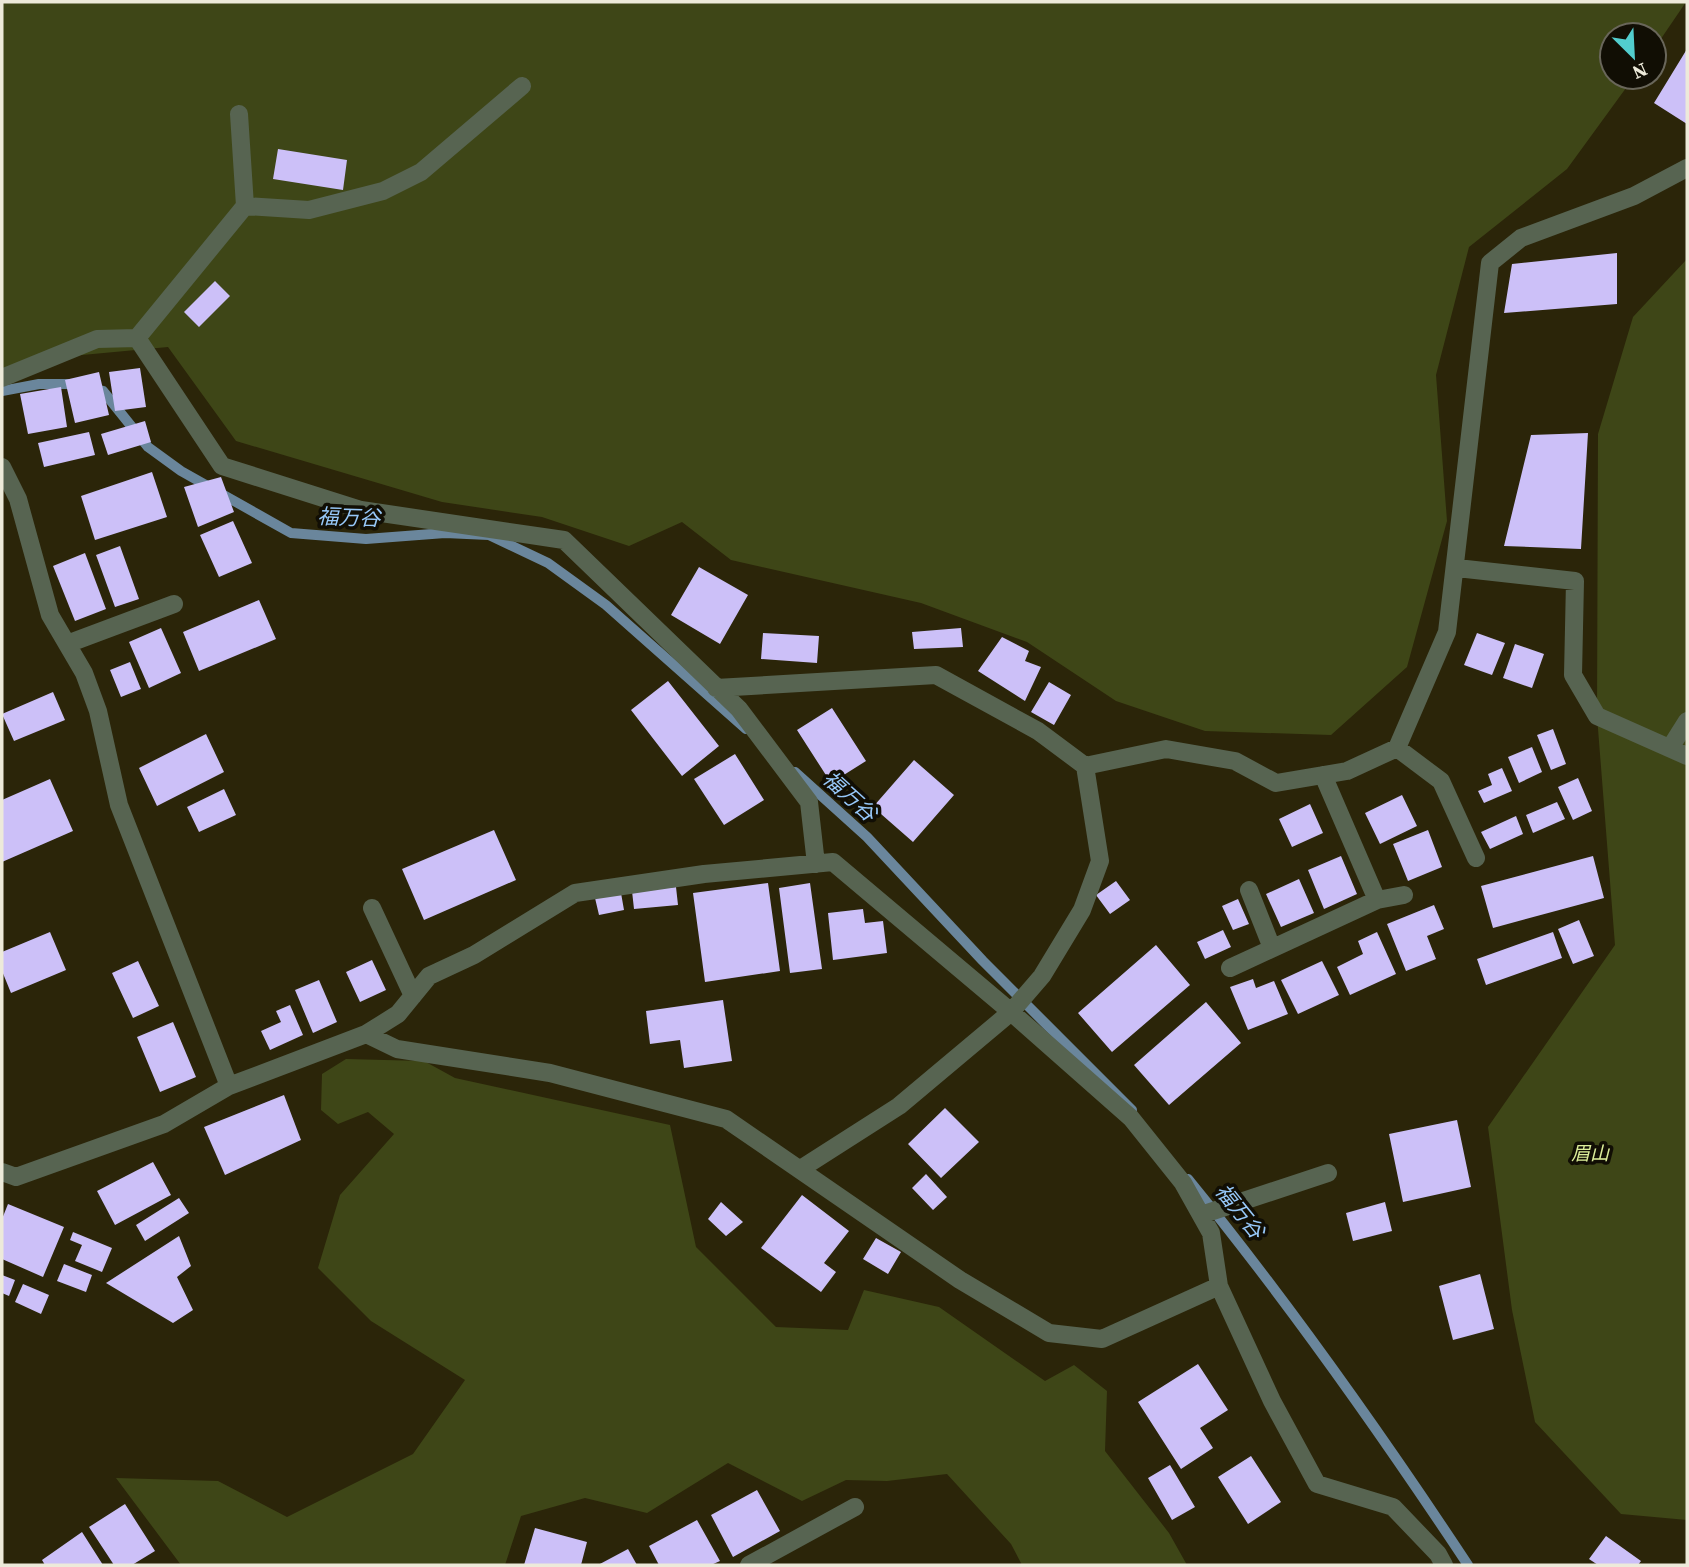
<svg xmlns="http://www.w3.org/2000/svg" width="1689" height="1567" viewBox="0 0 1689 1567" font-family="'Source Serif 4','Noto Sans JP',serif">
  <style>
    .green { fill: #3e4617 }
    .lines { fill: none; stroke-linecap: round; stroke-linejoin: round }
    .stream { stroke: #6a869c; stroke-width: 10 }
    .building { fill: #ccc0f8 }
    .minor { stroke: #576451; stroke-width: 18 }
    .labels { text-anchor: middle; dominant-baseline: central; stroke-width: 7; stroke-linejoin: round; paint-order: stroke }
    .park-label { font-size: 19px; font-style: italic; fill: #dced99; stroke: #110e04 }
    .water-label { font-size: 21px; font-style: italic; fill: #97c8f9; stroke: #110e04 }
  </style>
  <rect width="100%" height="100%" fill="#2b2509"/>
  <!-- green -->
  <path class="green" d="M2 2H1686L1654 49V35H1612V77H1634L1567 169 1469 247 1436 375 1447 521 1407 667 1331 735 1205 731 1116 701 1027 642 921 603 731 560 682 522 629 546 542 517 442 502 236 441 168 347 50 358 2 370Z
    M1687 259V1520L1621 1514 1535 1422 1512 1310 1488 1127 1615 945 1597 716 1598 434 1633 317Z
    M346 1059 424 1061 455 1078 670 1125 696 1247 776 1327 848 1330 864 1290 939 1307 1045 1381 1074 1365 1107 1391 1105 1451 1169 1533 1187 1565H1022L1011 1544 947 1474 887 1481 846 1480 802 1501 728 1463 647 1513 585 1498 521 1516 505 1565H181L116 1478 218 1481 287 1517 413 1454 465 1380 371 1321 318 1268 340 1195 394 1134 368 1112 338 1124 321 1110 322 1074Z"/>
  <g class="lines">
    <!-- stream -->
    <path class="stream" d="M93 389 103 391 148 447 181 471 291 533 366 539 445 533 489 535 548 563 606 605 746 729
      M2 391 39 384H78
      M795 772 867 837 983 961 1132 1110
      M1188 1179C1289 1303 1380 1432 1468 1565"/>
  </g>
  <!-- building -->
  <path class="building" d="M1687 49V124L1654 103Z
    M278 149 347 160 343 190 273 179Z
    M1617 253V304L1504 313 1512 264Z
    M215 281 230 296 199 327 184 312Z
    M140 368 146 407 115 411 109 372Z
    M99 372 109 415 75 423 65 380Z
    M61 387 67 427 28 434 20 394Z
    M145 421 151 442 108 455 101 434Z
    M89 432 95 455 44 467 38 443Z
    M1588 433 1581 549 1504 546 1531 435Z
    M152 472 167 517 95 540 81 496Z
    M221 477 234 512 198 527 184 487Z
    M233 521 252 563 219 577 200 535Z
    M120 546 139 599 115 607 96 555Z
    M85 553 106 609 75 621 53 566Z
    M699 567 748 595 720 644 671 615Z
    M259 600 276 639 199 671 183 632Z
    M161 628 181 673 149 688 129 642Z
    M961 628 963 647 914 649 912 632Z
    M763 633 819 636 817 663 761 659Z
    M1477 633 1505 643 1492 675 1464 665Z
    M1002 637 1029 651 1025 661 1041 667 1025 701 978 671Z
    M1515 644 1544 654 1532 688 1503 678Z
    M130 662 141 689 121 697 110 670Z
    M668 681 719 746 682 776 631 710Z
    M1049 682 1071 695 1054 725 1031 712Z
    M53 692 65 720 14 741 2 714Z
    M832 708 866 761 831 783 797 730Z
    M1553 729 1566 764 1551 770 1537 735Z
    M206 734 224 772 157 806 139 768Z
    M1532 747 1542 772 1519 783 1508 757Z
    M735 754 764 800 724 825 694 779Z
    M914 760 954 795 913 842 873 807Z
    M1502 768 1512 791 1484 803 1478 791 1492 785 1488 774Z
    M1578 778 1592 811 1573 820 1558 787Z
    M50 779 73 831 2 862V800Z
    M224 789 236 815 199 832 187 807Z
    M1402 795 1417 826 1380 844 1365 813Z
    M1557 802 1565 819 1533 833 1526 815Z
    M1310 804 1323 833 1292 847 1279 819Z
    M1516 816 1523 834 1490 849 1481 832Z
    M494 830 516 880 424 920 402 869Z
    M1428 830 1442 867 1408 881 1393 844Z
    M1341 856 1357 894 1324 909 1308 870Z
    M1593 856 1604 898 1493 928 1481 886Z
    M1299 879 1314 913 1281 927 1266 894Z
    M1116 881 1130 900 1110 914 1096 895Z
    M768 883 780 971 705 982 693 893Z
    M810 883 822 969 790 973 779 888Z
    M676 887 678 905 634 909 632 891Z
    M621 893 624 910 599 915 595 898Z
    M1238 899 1249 924 1233 930 1222 906Z
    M1434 905 1444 929 1427 936 1436 959 1406 971 1387 924Z
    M863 909 865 923 883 921 887 953 833 960 828 913Z
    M1579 920 1594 956 1573 964 1558 929Z
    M1223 930 1231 947 1205 959 1197 942Z
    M50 932 66 970 11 993 2 971V952Z
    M1377 932 1396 974 1350 995 1337 967 1363 954 1358 941Z
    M1553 932 1562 958 1486 985 1477 959Z
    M1156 945 1190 985 1112 1052 1078 1013Z
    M372 960 386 990 360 1002 346 972Z
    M138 961 159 1006 133 1018 112 973Z
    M1322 961 1339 995 1298 1014 1281 980Z
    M1253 979 1256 988 1274 981 1288 1014 1248 1030 1230 987Z
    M319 980 337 1022 313 1033 295 990Z
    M723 1000 732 1061 684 1068 680 1040 650 1044 646 1011Z
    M1206 1002 1241 1043 1169 1105 1134 1065Z
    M290 1005 303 1035 270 1050 261 1031 281 1022 276 1011Z
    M173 1022 196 1077 160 1092 137 1037Z
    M284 1095 301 1140 225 1175 204 1127Z
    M945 1108 979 1142 941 1178 908 1144Z
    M1457 1120 1471 1187 1403 1202 1389 1134Z
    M153 1162 171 1195 115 1225 97 1191Z
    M926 1174 947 1197 933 1210 912 1188Z
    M802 1195 849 1231 824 1263 836 1272 821 1292 761 1248Z
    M179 1198 189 1213 145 1241 136 1225Z
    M721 1202 743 1222 726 1236 708 1219Z
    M1385 1202 1392 1231 1353 1241 1346 1213Z
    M8 1204 64 1227 43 1277 2 1259V1219Z
    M73 1232 112 1248 102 1272 75 1261 82 1245 70 1240Z
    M179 1236 191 1266 177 1277 193 1310 173 1323 106 1283Z
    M876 1238 901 1252 888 1274 863 1259Z
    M64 1264 92 1275 86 1292 57 1281Z
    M1480 1274 1494 1329 1453 1340 1439 1286Z
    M2 1275 15 1280 9 1296 2 1293Z
    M23 1284 49 1295 41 1314 15 1302Z
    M1198 1364 1228 1410 1200 1428 1213 1448 1181 1469 1138 1402Z
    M1251 1456 1281 1502 1248 1524 1218 1477Z
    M1170 1465 1195 1507 1172 1520 1148 1478Z
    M757 1490 780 1531 733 1557 711 1515Z
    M125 1504 155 1551 132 1565H114L89 1527Z
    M697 1520 720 1561 711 1565H659L649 1546Z
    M535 1528 587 1542 581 1565H524Z
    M82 1532 103 1565H45L42 1560Z
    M1606 1536 1641 1561 1638 1565H1598L1589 1559Z
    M628 1549 637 1565H598Z"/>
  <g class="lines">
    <!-- minor -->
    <path class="minor" d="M239 114 245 206
      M137 338 222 466 361 510 564 540 739 709 809 802 816 864
      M137 338 245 206 309 210 383 191 421 172 522 86
      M2 378 97 339 137 338
      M2 467 18 499 50 615 84 673 98 711 119 805 229 1086
      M1457 568 1575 581 1573 675 1597 716 1687 756
      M67 644 174 604
      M716 688 936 675 1038 731 1085 766
      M1397 748 1441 781 1476 858
      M1670 748 1687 721
      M1323 775 1377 900
      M1249 890 1272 948
      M372 908 413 996
      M1230 968 1377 900 1404 895
      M366 1034 398 1014 429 976 474 955 575 893 704 874 833 862 1011 1012 1042 976 1082 910 1100 861 1085 766 1166 749 1235 761 1276 783 1347 771 1397 748 1447 632 1490 263 1521 238 1634 196 1687 168
      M802 1168 899 1106 1011 1012 1131 1118 1183 1183 1211 1233 1219 1286
      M2 1172 16 1177 164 1124 229 1086 366 1034 397 1049 550 1073 726 1119 960 1280 1049 1333 1102 1339 1219 1286 1272 1401 1317 1484 1393 1507 1438 1554 1444 1565
      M1201 1215 1328 1173
      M749 1565 855 1507"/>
  </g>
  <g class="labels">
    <!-- park labels -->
    <g class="park-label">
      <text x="1590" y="1153">眉山</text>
    </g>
    <!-- water labels -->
    <g class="water-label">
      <text transform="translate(349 517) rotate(2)">福万谷</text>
      <text transform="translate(850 796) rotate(42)">福万谷</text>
      <text transform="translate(1240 1211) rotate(51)">福万谷</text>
    </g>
  </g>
  <!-- border -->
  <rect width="1689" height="1567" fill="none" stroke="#edeada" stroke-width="7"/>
  <!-- north arrow -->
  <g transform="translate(1633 56) rotate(156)"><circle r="33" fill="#110e04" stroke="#69665a" stroke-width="2"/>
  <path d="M0-5L12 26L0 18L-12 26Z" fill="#52cdce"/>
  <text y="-10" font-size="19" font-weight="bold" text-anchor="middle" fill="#edeada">N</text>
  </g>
</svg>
